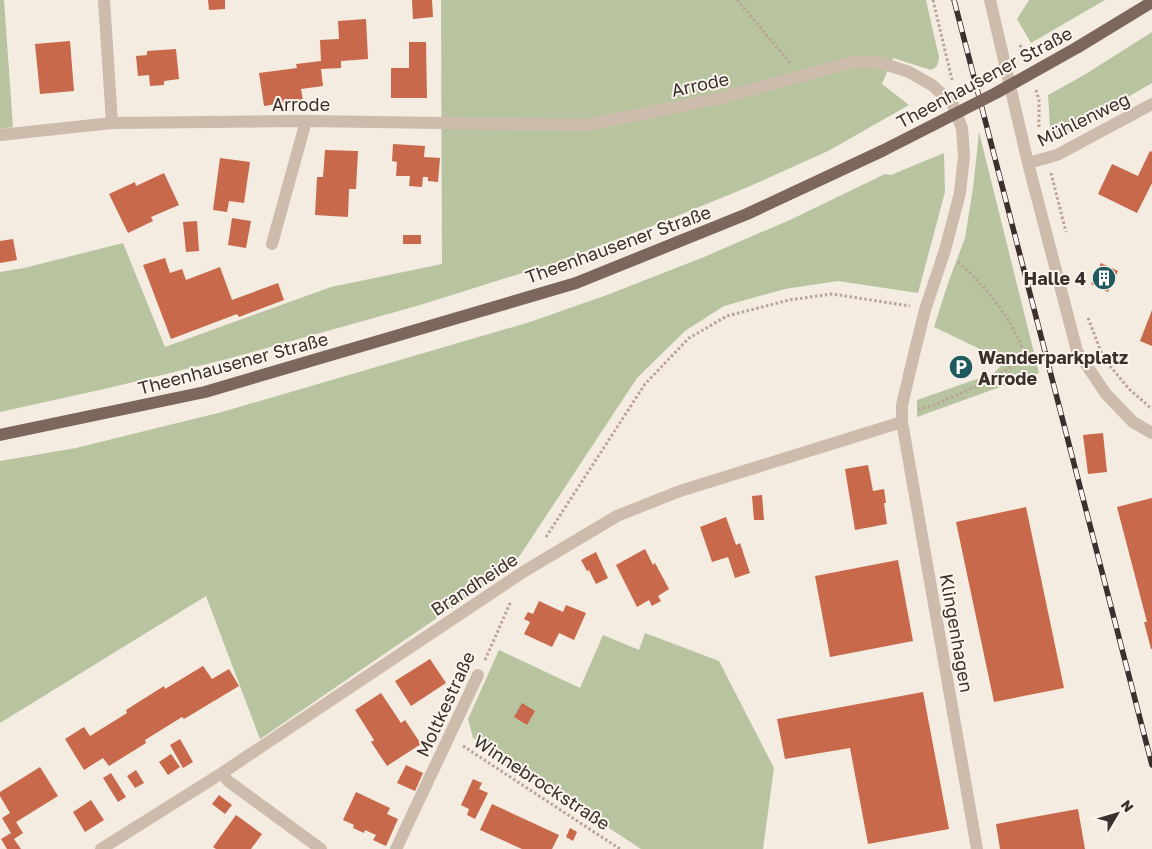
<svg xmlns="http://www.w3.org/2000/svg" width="1152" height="849" viewBox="0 0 1152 849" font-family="'Golos Text',sans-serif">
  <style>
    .green { fill: #b8c4a0 }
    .building { fill: #c8694b }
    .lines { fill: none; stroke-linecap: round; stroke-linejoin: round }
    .path { stroke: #b9a596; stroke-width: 3; stroke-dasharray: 2.5 2.5; stroke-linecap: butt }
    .minor { stroke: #cdbbac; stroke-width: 12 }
    .major { stroke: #7d675c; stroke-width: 12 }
    .rail-casing { stroke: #3b302b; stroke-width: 5.5 }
    .rail { stroke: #fbf5ee; stroke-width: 4; stroke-dasharray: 11; stroke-linecap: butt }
    .major-bridge { stroke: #7d675c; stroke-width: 12 }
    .labels { text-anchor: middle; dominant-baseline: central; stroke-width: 4; stroke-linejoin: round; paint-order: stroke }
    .street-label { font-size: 18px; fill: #3b302b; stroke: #fbf5ee }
    .poi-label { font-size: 18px; font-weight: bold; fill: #3b302b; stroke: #fbf5ee; text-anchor: end }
  </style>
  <rect width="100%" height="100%" fill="#f4ebe1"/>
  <!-- green -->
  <path class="green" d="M0 0H4L13 127 0 129Z
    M441 0H926L939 57C938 64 938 67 931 70L893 58 882 84 909 105 828 151 748 187 655 225 554 263 420 305 231 358 113 387 0 412V272L24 268 123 243 165 347 331 287 442 264Z
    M1029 0H1105L1031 43 1017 19Z
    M1152 32V83L1051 142 1048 95 1084 75Z
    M979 132 1039 373 917 417V400L994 373 1005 361 934 327 948 283 965 238 973 188Z
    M944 153 945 192 918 293 838 281 785 289 724 306 685 331 637 378 513 566 260 739 206 596 0 723V461L76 448 222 412 530 322 607 295 704 257 792 219 885 174 891 175Z
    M645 633 719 661 774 768 763 849H641L473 738 468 719 499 650 580 688 603 635 639 650Z"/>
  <!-- building -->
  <path class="building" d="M208 0H225V9L209 10Z
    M412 0H432L433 17 413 19Z
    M366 19 368 59 341 61V68L321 69 323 86 301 89 303 100 264 106 259 73 297 68 296 64 321 61 320 40 339 39 338 21Z
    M70 41 74 91 40 94 35 44Z
    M409 42H426L427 98H391V68H409Z
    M176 49 179 79 164 81V85L150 86 149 75 138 76 136 56 147 55V51Z
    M393 144 425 146 424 157 440 158 438 182 428 181V177H423L422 187 409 186 410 176H396L397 162 392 161Z
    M325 150 358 151 356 189H349L348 217 315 215 317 177H323Z
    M1150 151 1152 152V183L1137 213 1098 194 1112 164 1138 176Z
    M220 158 250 162 244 203 229 201 227 212 213 210Z
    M164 173 179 205 151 217 153 221 128 233 109 194 135 182 136 186Z
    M232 218 251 221 246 248 228 245Z
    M197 221 199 251 186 252 183 222Z
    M403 235H421V244H403Z
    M13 239 17 260 0 263V241Z
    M165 258 170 273 182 269 186 280 220 267 232 300 278 283 284 300 239 317 237 314 171 339 143 265Z
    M1101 263 1118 271 1108 292 1091 284Z
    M1152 310V346L1140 341Z
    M1103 433 1107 472 1088 474 1083 435Z
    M868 465 873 491 884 489 886 503H884L887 524 855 530 845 469Z
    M762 495 764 520H754L752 496Z
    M1152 498V649H1151L1144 622H1147L1117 507Z
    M1026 507 1064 688 994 702 956 522Z
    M726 517 736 545 740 543 750 573 735 578 728 557 712 562 700 527Z
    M645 549 653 565 655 563 669 589 658 596 661 601 652 606 649 600 637 607 616 565Z
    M596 552 608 578 596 584 589 570 587 571 581 560Z
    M898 560 913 641 830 657 815 576Z
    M539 601 563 612 566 605 586 613 574 640 559 633 552 647 524 634 530 622 524 619 528 612 533 614Z
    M430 659 446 683 411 706 395 681Z
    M203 666 212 679 229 669 239 686 184 719 182 717 145 740 146 743 109 766 103 758 84 770 65 739 84 727 90 736 127 713 126 710 164 686 165 689Z
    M923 692 949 829 868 844 850 748 785 759 777 719Z
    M381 693 401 723 405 720 421 744 387 766 371 742 374 740 355 710Z
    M522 703 535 711 527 725 514 717Z
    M180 739 193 762 183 768 170 745Z
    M171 754 180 767 168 775 159 762Z
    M406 765 423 773 415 791 397 783Z
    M40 767 58 796 16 822 23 833 14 839 21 849H7L1 839 11 833 2 818 10 813 0 796V792Z
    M136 770 144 783 135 788 127 776Z
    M111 773 126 797 118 802 103 778Z
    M473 779 482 783 479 789 488 793 475 819 467 815 469 809 461 805Z
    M356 792 390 808 387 814 398 819 386 846 373 840 376 835 365 830 364 833 353 828 354 825 343 820Z
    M219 795 232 805 225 814 212 804Z
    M91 800 104 820 85 832 73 812Z
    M492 804 559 835 552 849H522L480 830Z
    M1078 809 1085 849H1000L996 824Z
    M236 815 262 834 251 849H216L213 847Z
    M570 828 577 832 573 841 566 837Z"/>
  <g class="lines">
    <!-- path -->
    <path class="path" d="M737 0 790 63
      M933 0 952 80
      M1020 45 1025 58
      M1036 90 1039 100V128
      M1051 173 1066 232
      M958 262C988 288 1012 319 1026 357
      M1088 318 1103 357
      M1110 366 1129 389 1152 409
      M918 409 932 406 991 380 1026 357 1032 355 1034 363 1062 355
      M546 537 645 384 689 338 727 316 789 300 832 294 910 306
      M485 660 511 601
      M463 746 620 849"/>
    <!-- minor -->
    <path class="minor" d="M104 0 112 123
      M990 0 1028 163 1077 351 1106 394 1133 422 1152 433
      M0 135 112 123 306 121 587 125 721 98 853 62 882 63 909 72 932 85 952 103 962 128 964 156 960 193 945 250 925 310 914 354 902 405V422L977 849
      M1028 163 1057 155 1152 104
      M272 244 306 121
      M222 773 228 781 321 849
      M101 849 222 773 523 572 617 516 680 491 902 422
      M396 849 478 675"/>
    <!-- major -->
    <path class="major" d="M1078 47 1152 2
      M0 435 205 392 576 283 747 214 882 151"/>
    <!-- rail casing -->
    <g class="rail-casing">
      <path id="rail" d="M954 0 1152 765"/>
    </g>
    <!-- rail -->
    <use href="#rail" class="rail"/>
    <!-- major-bridge -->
    <path class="major-bridge" d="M882 151 996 93 1078 47"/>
  </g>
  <!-- icons -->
  <defs>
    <g id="building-disc" transform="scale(1.25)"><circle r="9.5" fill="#1f5a5e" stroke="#fbf5ee"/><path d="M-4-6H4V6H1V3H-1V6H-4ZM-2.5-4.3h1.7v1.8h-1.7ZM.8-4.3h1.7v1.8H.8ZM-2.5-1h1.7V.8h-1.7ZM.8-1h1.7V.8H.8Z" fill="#fff"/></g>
    <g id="parking-disc" transform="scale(1.25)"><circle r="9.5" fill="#1f5a5e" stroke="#fbf5ee"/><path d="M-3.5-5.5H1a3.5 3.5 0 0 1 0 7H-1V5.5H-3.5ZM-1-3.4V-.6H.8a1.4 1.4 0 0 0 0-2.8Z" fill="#fff"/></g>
  </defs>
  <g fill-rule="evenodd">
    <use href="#building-disc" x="1104" y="278"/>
    <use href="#parking-disc" x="961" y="367"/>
  </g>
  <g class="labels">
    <!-- street labels -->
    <g class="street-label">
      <text transform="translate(984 77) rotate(-28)">Theenhausener Straße</text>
      <text transform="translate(700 84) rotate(-12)">Arrode</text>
      <text x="301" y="104">Arrode</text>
      <text transform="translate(1083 119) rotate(-26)">Mühlenweg</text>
      <text transform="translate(618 244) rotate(-20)">Theenhausener Straße</text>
      <text transform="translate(233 363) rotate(-15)">Theenhausener Straße</text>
      <text transform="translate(474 584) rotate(-33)">Brandheide</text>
      <text transform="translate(957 633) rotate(80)">Klingenhagen</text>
      <text transform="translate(445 704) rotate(-65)">Moltkestraße</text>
      <text transform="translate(542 782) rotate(33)">Winnebrockstraße</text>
    </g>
    <!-- poi labels -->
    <g class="poi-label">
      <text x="1086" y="278">Halle 4</text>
      <text x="978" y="357" text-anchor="start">Wanderparkplatz<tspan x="978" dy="21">Arrode</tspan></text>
    </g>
  </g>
  <!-- north arrow -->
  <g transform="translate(1117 814) rotate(52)" stroke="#fbf5ee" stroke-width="4" paint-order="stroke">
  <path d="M0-4L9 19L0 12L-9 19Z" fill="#3b302b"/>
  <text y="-8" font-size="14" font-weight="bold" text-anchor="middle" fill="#3b302b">N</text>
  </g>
</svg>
